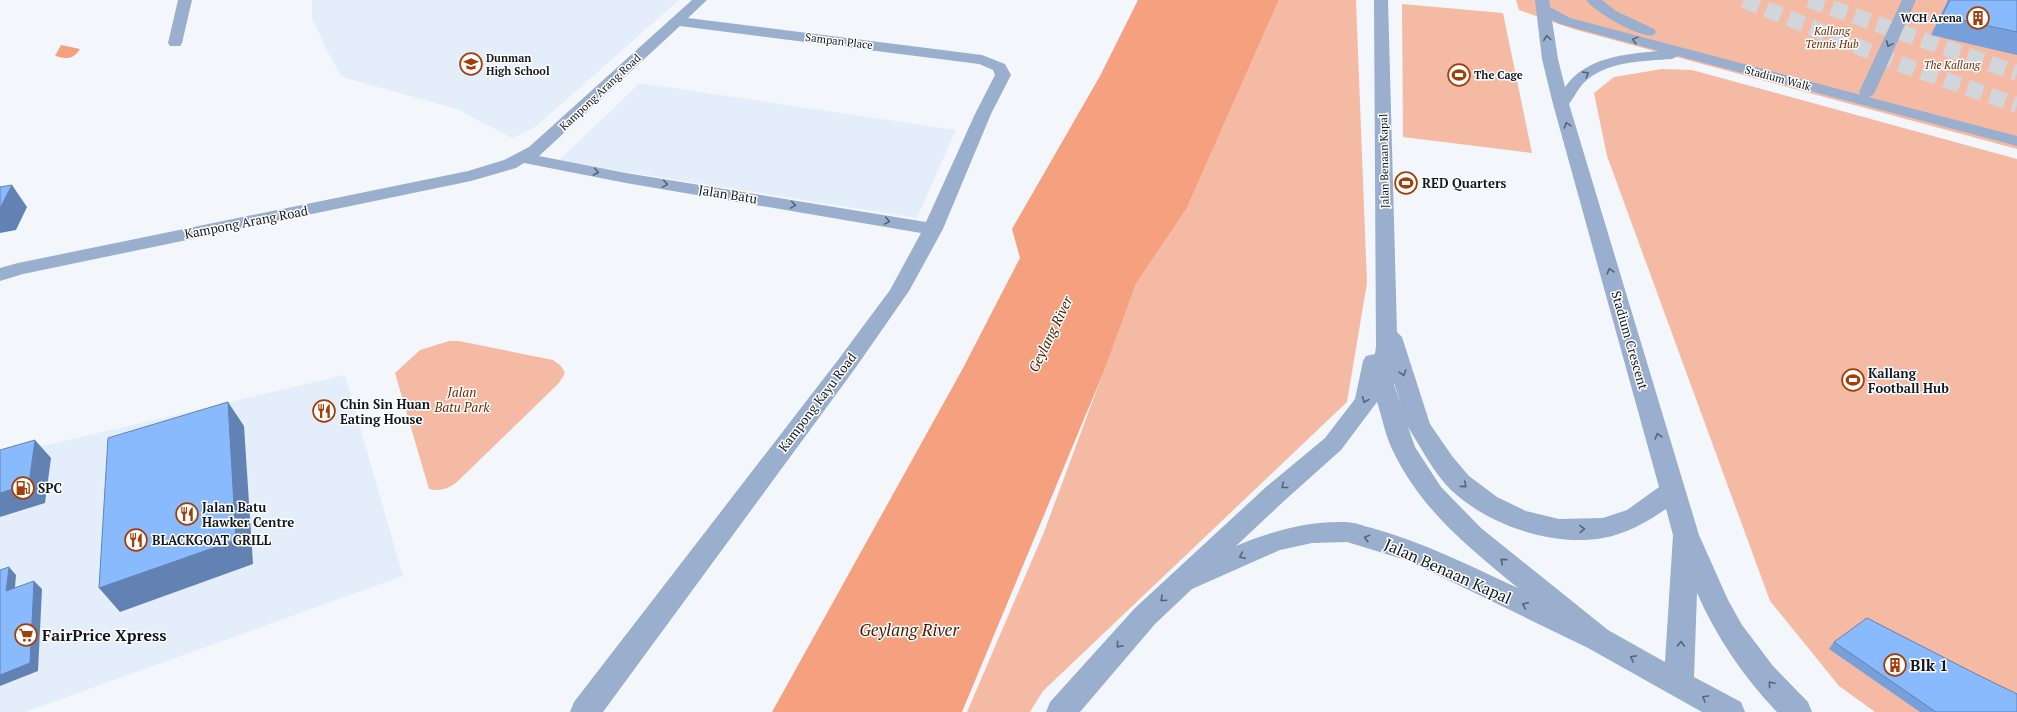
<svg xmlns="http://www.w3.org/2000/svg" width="2017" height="712" viewBox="0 0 2017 712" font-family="'PT Serif',serif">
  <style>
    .built { fill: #e4edfa }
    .green { fill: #f5baa3 }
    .water { fill: #f5a17f }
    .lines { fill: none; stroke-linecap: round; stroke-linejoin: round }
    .highway-tunnel { stroke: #d1d6db; stroke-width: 16; stroke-dasharray: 16 8; stroke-linecap: butt }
    .minor { fill: #99afcd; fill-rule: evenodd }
    .wall { fill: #77a0da }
    .shaded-wall { fill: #6182b2 }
    .building { fill: #8abafe; stroke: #6182b2 }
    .oneway { stroke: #566477 }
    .labels { text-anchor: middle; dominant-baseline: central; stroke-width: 3; stroke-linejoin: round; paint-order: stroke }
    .far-poi-label { font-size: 11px; font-weight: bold; fill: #121821; stroke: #fff; text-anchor: start }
    .far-park-label { font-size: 11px; font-style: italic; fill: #6f2600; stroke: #fff }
    .far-street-label { font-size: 11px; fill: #121821; stroke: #fff }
    .poi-label { font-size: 13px; font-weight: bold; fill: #121821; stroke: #fff; text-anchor: start }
    .street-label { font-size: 13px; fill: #121821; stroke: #fff }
    .park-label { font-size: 13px; font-style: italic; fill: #6f2600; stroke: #fff }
    .water-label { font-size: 14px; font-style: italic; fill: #4a1701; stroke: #fff }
    .near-street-label { font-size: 16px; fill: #121821; stroke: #fff }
    .near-poi-label { font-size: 16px; font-weight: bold; fill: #121821; stroke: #fff; text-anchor: start }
    .near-water-label { font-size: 17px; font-style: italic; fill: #4a1701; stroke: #fff }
  </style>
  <rect width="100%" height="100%" fill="#f3f7fc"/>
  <!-- built -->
  <path class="built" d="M312 0H679L540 123 530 130 512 138 457 109 342 77 327 51 312 18Z
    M640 83 956 130 917 218 558 161Z
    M345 375 403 576 25 712H0V456Z"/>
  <!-- green -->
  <path class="green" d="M1279 0H1356L1367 283 1347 402 1043 691 1030 712H967L1044 532 1136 284 1187 208Z
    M1516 0H2017V149L1573 29 1519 10Z
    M1402 4 1503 13 1532 153 1403 137Z
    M1662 69 1692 70 2017 159V712H1875L1839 686 1770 601 1607 156 1594 93 1614 77Z
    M449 341H459L553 360 561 366 565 373 559 383 458 481C450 488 441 492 429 489L395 373 420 350Z"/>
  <!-- water -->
  <path class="water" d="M1138 0H1279L1187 208 1136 284 1104 371 962 712H772L962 370 1020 258 1012 229 1100 76Z
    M61 45 80 49C73 60 67 59 55 56Z"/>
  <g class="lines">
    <!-- highway-tunnel -->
    <path class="highway-tunnel" d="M1744 0 1903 65 2017 105
      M1809 0 2017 73"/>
    <!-- minor -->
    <path class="minor" d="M178 0H192L182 43 180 46H170L168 43Z
      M692 0H707L688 18 982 55 1005 64 1011 75 991 114 943 229 909 291 854 370 603 712H570L574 702 838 360 890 290 921 233 626 183 524 163 516 168 471 181 23 274 0 281V268L18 263 468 171 504 160 529 147ZM680 26 979 64 993 70 995 75 975 114 926 222 626 173 539 156Z
      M1374 0H1388L1397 332 1402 337 1430 424 1452 456 1469 476 1497 497 1526 511 1559 519 1603 518 1627 510 1659 487 1553 104 1542 59 1535 0H1549L1550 7 1570 18 1861 95 1859 92 1902 0H1916L1875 92 1873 95 1868 97 2017 136V146L1678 56 1672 59C1644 61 1611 61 1588 79 1580 85 1575 96 1569 104L1699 535 1728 600 1742 625 1773 666 1808 702 1812 712H1777L1775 710C1742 675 1716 636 1697 593L1694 677 1741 702 1745 712H1702L1588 648 1409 561 1347 542 1312 543 1280 550 1192 589 1155 624 1080 712H1046L1050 702 1135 608 1266 487 1325 438 1355 399 1363 361 1366 356 1375 354 1376 346ZM1552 20 1560 24 1659 51C1625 54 1586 57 1565 87L1558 59ZM1394 383 1402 407 1394 385ZM1377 402C1382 417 1385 434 1392 449 1421 510 1467 546 1518 588 1470 566 1423 542 1372 528 1363 526 1354 522 1345 522 1306 521 1272 531 1236 546L1284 501 1341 450ZM1408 427C1421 448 1434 473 1451 490 1488 525 1552 547 1603 538 1626 534 1647 522 1666 509L1673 535 1665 662 1608 630 1481 528 1441 487 1415 447Z
      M1586 0H1602L1616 11 1654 29 1656 32 1654 35C1640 39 1595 12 1586 0Z"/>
  </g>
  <!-- wall -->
  <path class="wall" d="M1948 0H2017V55L1931 35Z
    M1834 642 1976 674 2017 712H1920L1829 649Z"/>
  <!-- shaded-wall -->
  <path class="shaded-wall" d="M12 185 27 207 16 230 0 233V208Z
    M228 402 244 426 253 564 120 612 99 588Z
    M35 440 51 458 45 503 0 517V493Z
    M9 567 16 575 14 599 6 591Z
    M34 581 42 589 38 671 0 686V675Z"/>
  <!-- building -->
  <path class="building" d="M1950 0H2017V32L1942 16Z
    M12 185 0 208V187Z
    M228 402 236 540 99 588 108 438Z
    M35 440 29 484 0 493V450Z
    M9 567 6 591 34 581 30 663 0 675V570Z
    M1867 618 1976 674 2017 694V712H1936L1834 642Z"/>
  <!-- one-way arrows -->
  <defs><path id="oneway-chevron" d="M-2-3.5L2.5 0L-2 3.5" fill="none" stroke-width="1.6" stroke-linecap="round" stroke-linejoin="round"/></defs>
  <g class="oneway">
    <use href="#oneway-chevron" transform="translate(1547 38) rotate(-98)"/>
    <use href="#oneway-chevron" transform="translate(1635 40) rotate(-165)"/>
    <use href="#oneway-chevron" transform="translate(1889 44) rotate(114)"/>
    <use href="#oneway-chevron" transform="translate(1586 74) rotate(-32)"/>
    <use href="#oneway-chevron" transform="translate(1567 125) rotate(-107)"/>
    <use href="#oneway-chevron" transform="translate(596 172) rotate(11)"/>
    <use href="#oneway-chevron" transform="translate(665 184) rotate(9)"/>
    <use href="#oneway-chevron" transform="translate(793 205) rotate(9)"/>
    <use href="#oneway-chevron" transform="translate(887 221) rotate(10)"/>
    <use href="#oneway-chevron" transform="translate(1610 271) rotate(-106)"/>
    <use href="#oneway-chevron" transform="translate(1403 373) rotate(73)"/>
    <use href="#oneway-chevron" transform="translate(1365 400) rotate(113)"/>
    <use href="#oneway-chevron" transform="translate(1658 436) rotate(-106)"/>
    <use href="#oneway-chevron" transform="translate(1464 485) rotate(40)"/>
    <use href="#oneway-chevron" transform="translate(1284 486) rotate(141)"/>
    <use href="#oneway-chevron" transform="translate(1582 529) rotate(-1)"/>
    <use href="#oneway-chevron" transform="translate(1367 538) rotate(-165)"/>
    <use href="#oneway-chevron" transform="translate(1242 556) rotate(156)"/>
    <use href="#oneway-chevron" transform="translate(1503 561) rotate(-140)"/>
    <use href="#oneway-chevron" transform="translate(1163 599) rotate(137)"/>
    <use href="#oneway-chevron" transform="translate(1525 605) rotate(-155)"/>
    <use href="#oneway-chevron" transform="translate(1681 644) rotate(-88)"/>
    <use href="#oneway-chevron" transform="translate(1119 645) rotate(131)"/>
    <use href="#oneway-chevron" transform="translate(1633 658) rotate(-152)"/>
    <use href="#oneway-chevron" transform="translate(1771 684) rotate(-130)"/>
    <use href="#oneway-chevron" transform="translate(1705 698) rotate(-150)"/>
  </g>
  <!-- icons -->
  <defs>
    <g id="building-ring" transform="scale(1.15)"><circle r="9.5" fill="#fff" stroke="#a23f09" stroke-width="1.5"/><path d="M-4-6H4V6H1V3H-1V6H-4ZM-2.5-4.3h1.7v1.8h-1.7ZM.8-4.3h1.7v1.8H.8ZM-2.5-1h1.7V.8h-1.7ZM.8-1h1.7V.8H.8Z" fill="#a23f09"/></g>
    <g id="school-ring" transform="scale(1.15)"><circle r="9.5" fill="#fff" stroke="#a23f09" stroke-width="1.5"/><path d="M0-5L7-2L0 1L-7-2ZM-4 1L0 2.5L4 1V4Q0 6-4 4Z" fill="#a23f09"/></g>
    <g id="stadium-ring" transform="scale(1.15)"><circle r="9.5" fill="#fff" stroke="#a23f09" stroke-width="1.5"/><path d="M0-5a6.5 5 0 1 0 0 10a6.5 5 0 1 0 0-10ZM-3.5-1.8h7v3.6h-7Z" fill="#a23f09"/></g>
    <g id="restaurant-ring" transform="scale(1.15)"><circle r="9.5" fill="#fff" stroke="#a23f09" stroke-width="1.5"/><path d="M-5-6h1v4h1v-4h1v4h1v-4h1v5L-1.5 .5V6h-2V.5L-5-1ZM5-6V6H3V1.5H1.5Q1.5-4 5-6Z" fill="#a23f09"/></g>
    <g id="fuel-ring" transform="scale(1.15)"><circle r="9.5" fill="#fff" stroke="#a23f09" stroke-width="1.5"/><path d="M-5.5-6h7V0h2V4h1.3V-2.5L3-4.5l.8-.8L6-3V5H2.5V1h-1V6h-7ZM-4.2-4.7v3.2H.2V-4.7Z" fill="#a23f09"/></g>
    <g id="supermarket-ring" transform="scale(1.15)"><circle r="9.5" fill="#fff" stroke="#a23f09" stroke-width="1.5"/><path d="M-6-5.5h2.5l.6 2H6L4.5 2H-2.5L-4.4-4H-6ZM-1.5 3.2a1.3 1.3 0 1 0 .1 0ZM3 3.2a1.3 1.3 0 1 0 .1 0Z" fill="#a23f09"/></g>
  </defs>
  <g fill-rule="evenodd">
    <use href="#building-ring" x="1978" y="18"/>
    <use href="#school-ring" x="471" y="64"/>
    <use href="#stadium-ring" x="1459" y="75"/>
    <use href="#stadium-ring" x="1406" y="183"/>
    <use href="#stadium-ring" x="1853" y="380"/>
    <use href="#restaurant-ring" x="324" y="411"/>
    <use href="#fuel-ring" x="23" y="488"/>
    <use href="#restaurant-ring" x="187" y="514"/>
    <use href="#restaurant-ring" x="136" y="540"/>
    <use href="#supermarket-ring" x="26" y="635"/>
    <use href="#building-ring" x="1895" y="665"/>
  </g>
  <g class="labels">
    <!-- far-poi labels -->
    <g class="far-poi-label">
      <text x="1962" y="18" text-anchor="end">WCH Arena</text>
      <text x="486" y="58">Dunman<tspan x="486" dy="13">High School</tspan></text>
      <text x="1474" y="75">The Cage</text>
    </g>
    <!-- far-park labels -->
    <g class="far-park-label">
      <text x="1832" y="31">Kallang<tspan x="1832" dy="13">Tennis Hub</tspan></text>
      <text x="1952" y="65">The Kallang</text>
    </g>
    <!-- far-street labels -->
    <g class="far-street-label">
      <text transform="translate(839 41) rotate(7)">Sampan Place</text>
      <text transform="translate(1778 78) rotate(15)">Stadium Walk</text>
      <text transform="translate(600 92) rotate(-43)">Kampong Arang Road</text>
      <text transform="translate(1384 161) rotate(-91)">Jalan Benaan Kapal</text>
    </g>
    <!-- poi labels -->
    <g class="poi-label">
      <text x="1422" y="183">RED Quarters</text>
      <text x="1868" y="373">Kallang<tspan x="1868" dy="15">Football Hub</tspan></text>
      <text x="340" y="404">Chin Sin Huan<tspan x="340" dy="15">Eating House</tspan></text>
      <text x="38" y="488">SPC</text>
      <text x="202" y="507">Jalan Batu<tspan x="202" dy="15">Hawker Centre</tspan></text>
      <text x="152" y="540">BLACKGOAT GRILL</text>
    </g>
    <!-- street labels -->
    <g class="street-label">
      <text transform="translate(728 194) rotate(9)">Jalan Batu</text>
      <text transform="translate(246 222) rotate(-11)">Kampong Arang Road</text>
      <text transform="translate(1630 340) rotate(74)">Stadium Crescent</text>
      <text transform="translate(817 402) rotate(-53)">Kampong Kayu Road</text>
    </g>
    <!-- park labels -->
    <g class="park-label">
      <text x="462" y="392">Jalan<tspan x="462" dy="15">Batu Park</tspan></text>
    </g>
    <!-- water labels -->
    <g class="water-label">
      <text transform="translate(1050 334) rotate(-64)">Geylang River</text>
    </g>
    <!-- near-street labels -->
    <g class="near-street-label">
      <text transform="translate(1448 571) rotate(24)">Jalan Benaan Kapal</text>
    </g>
    <!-- near-poi labels -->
    <g class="near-poi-label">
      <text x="42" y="635">FairPrice Xpress</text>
      <text x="1910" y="665">Blk 1</text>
    </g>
    <!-- near-water labels -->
    <g class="near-water-label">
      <text x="909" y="629">Geylang River</text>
    </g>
  </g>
</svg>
